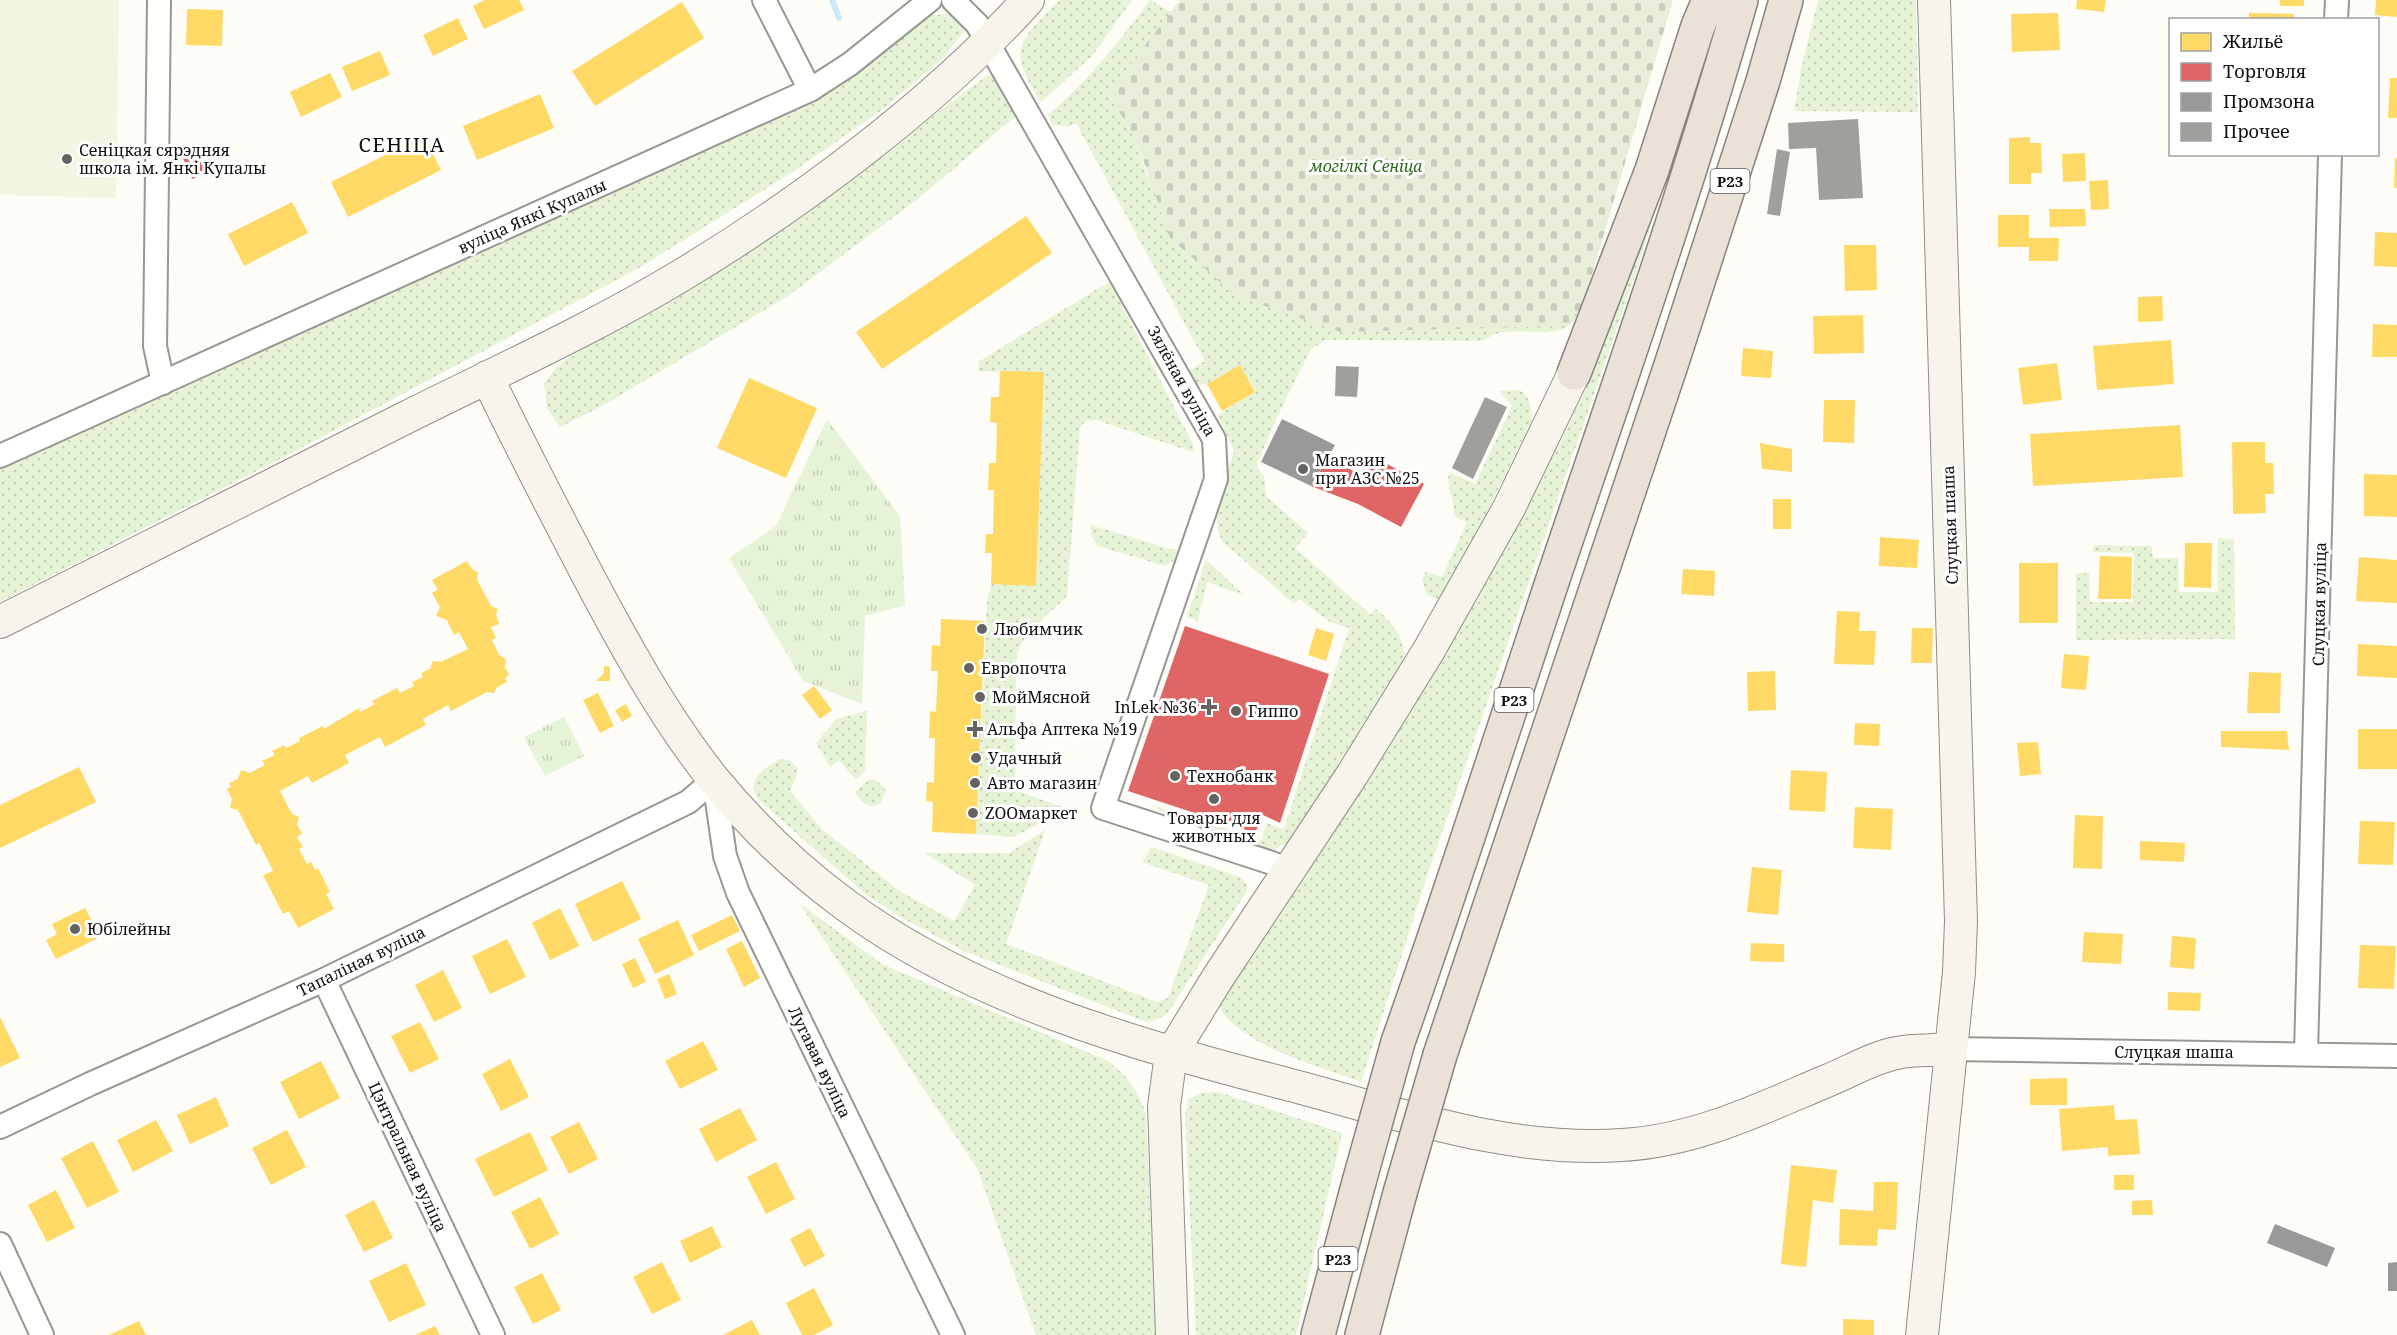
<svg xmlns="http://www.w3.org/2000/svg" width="2397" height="1335" viewBox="0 0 2397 1335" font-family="'Noto Serif',serif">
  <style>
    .grass { fill: url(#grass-dots) }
    .cemetery { fill: url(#cemetery-stones) }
    .park { fill: url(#park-tufts) }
    .pitch { fill: #f0f6e1 }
    .homes { fill: #ffd966 }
    .shops { fill: #e06666 }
    .industry { fill: #999 }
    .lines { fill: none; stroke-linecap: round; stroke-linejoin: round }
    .stream { stroke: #cde8f7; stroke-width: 6 }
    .building { fill: #a19f9c }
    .street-casing { stroke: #979795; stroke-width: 26 }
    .secondary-casing { stroke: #8e8d8b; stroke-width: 34 }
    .highway-casing { stroke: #858482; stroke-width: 36 }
    .street { stroke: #fffffe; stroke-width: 22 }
    .secondary { stroke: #f6f4eb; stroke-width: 32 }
    .highway { stroke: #eae1d8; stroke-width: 33 }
    .highway-bridge-casing { stroke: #858482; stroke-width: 36; stroke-linecap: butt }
    .highway-bridge { stroke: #eae1d8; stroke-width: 33 }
    .poi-dot { fill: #646362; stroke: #fff; stroke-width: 2 }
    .labels { text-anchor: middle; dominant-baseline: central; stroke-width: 6; stroke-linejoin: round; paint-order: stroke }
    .shield { fill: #fff; stroke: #585858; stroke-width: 1.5 }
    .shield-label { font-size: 15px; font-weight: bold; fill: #111 }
    .poi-label { font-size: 16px; fill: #111; stroke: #fff; text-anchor: start }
    .park-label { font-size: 16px; font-style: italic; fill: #2f6b1f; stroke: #fff }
    .street-label { font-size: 16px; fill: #111; stroke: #fff }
    .quarter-label { font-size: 20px; letter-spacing: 1.5px; fill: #111; stroke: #fff }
  </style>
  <defs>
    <pattern id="grass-dots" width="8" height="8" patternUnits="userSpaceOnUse" patternTransform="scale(1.5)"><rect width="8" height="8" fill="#e7f3d7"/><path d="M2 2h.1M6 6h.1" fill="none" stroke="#c5cfb8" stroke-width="1.8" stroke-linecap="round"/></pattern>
    <pattern id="cemetery-stones" width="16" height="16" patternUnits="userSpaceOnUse" patternTransform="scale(1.5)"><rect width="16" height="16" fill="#e9eedb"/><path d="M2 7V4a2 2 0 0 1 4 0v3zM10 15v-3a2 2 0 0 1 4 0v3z" fill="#c7cbbb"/></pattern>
    <pattern id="park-tufts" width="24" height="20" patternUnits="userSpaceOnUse" patternTransform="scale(1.5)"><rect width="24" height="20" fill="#e7f3d7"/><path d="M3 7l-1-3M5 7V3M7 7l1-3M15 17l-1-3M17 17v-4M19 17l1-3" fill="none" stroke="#c5cfb8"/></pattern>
  </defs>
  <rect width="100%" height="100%" fill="#fdfcf7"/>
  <!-- grass -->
  <path class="grass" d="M1059 0H1132L1092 56 1041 102C1006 48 1018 43 1059 0Z
    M1150 0 1171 12 1108 94 1137 142 1147 177 1583 305C1568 345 1536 328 1503 332 1496 333 1488 338 1481 341L1326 340 1311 349 1278 415 1256 466 1264 476 1266 496 1308 533 1295 548 1371 615 1375 608C1393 623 1403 635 1405 659L1289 845H1281L1275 850 1159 811 1155 806 1262 840 1266 823 1284 829 1349 628 1330 622 1299 599 1294 604 1223 542C1207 514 1226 480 1234 451L1218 415 1255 391 1240 365 1207 384 1197 385 1190 370 1205 361 1076 123 1069 127 1053 125 1048 115C1088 81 1119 42 1150 0Z
    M1818 0H1916L1918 112 1794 111 1801 69Z
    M957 13 967 28 940 61 882 110 794 171 639 268 284 457 0 602V467L786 115 846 82 882 49 926 16Z
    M993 75 1018 114 918 199 788 296 602 406 560 427 547 408 544 383 560 363 769 239 986 76Z
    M1682 122 1637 270 1429 870 1361 1082C1324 1068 1227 1042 1217 1000L1423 691 1527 496 1561 442 1600 356Z
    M1112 280 1125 300 1121 304 1193 444V452L1096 420 1085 421 1080 427 1067 596C1050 614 1019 634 1016 661L1015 790 1068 809 1013 837 976 834 987 600 991 584 1036 585 1044 373 979 371 978 362Z
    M1519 390C1531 397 1531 407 1532 420L1445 598 1437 599 1427 595 1422 579 1426 571 1442 577 1467 522 1453 516C1457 500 1445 488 1449 472L1475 484 1512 406 1499 391Z
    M1090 525 1178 551 1175 560 1165 566 1098 546 1091 535Z
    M2218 538 2234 539 2235 639 2076 640V573H2089L2090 602H2133L2134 553 2093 552 2094 545 2152 546 2153 558H2178L2179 592H2218Z
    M1206 560 1245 596 1207 582 1198 621 1187 617Z
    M867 711 865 771 856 780 839 760 830 767 816 743 836 719Z
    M780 759 790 761 797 767V775L790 791 822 829 901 892 954 921 975 885 925 853H1009L1045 830 1006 944 1157 1002 1168 998 1209 885 1142 862 1152 847 1240 877 1247 885V891L1167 1014 1149 1023 964 951 904 919 865 894 758 799C745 780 764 768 780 759Z
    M875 779 886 790 880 804C866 809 862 802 855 792L868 780Z
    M799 903 882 964 1108 1061C1128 1077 1138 1090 1146 1114L1156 1335H1036L977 1168Z
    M1218 1092 1342 1133 1296 1335H1196L1185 1116 1188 1100 1200 1093Z"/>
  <!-- cemetery -->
  <path class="cemetery" d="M1180 0H1673L1583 305 1566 326 1340 332 1236 296 1170 238 1137 142 1108 93Z"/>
  <!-- park -->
  <path class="park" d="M827 419 900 516 905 605 865 616 862 704 803 681 729 558 776 526Z
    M564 717 584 756 545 776 524 737Z"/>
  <!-- pitch -->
  <path class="pitch" d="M0 0H119L116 198 0 195Z"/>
  <!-- homes -->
  <path class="homes" d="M485 0H519L524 10 484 29 473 6Z
    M2077 0H2106L2104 12 2076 9Z
    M2280 0H2304V6H2280Z
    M2376 0H2397V17L2375 15Z
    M682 2 704 38 595 106 572 71Z
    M187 9 223 10 222 46 186 45Z
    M2058 13 2060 50 2012 52 2011 14Z
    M2249 13 2294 14V20H2249Z
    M458 18 468 39 433 56 423 35Z
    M380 51 390 75 352 91 342 67Z
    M330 73 342 97 301 117 290 92Z
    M2390 78H2397V118H2388Z
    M540 94 554 128 477 160 463 126Z
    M424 136 441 170 348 217 331 182Z
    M2030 137V143H2041L2042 173H2031V184H2009V138Z
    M2085 153 2086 181 2063 182 2062 154Z
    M2395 158H2397V188H2394Z
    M2108 180 2109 209 2091 210 2089 181Z
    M292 202 308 233 244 266 228 234Z
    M2049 209H2085L2086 226 2050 227Z
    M1998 215H2029V238H2059L2058 261H2029V247H1998Z
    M1026 216 1052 253 882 369 856 332Z
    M2375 232 2397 233V267L2374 266Z
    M1844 245H1876L1877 290 1845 291Z
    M2162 296 2163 321 2138 322V297Z
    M1863 315 1864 353 1814 354 1813 316Z
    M2373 324 2397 325V357H2372Z
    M2171 340 2174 384 2097 390 2093 346Z
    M1743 348 1773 351 1771 378 1741 376Z
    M2057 363 2062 400 2023 405 2018 368Z
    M1240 365 1255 392 1222 411 1207 384Z
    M1000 371 1044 372 1036 586 991 584 992 553H985L986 534H993L994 490H988L989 463H996L997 423 990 422 991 397H999Z
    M749 378 817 408 786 478 717 448Z
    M1824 400H1855L1854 443 1823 442Z
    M2180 425 2183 477 2033 486 2030 434Z
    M2232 442H2265V463H2273L2274 494H2265L2266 513 2233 514Z
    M1760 443 1792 449V472L1762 469Z
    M2364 474 2397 475V517L2364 516Z
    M1773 499H1791V529H1773Z
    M1880 537 1919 540 1917 568 1879 566Z
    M2185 543H2212L2211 588 2184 587Z
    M2100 556 2132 557 2131 599H2098Z
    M2359 557 2397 560V603L2356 601Z
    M467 561 472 569 478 572 477 580 491 606 498 609 496 615 499 624 491 627 496 638 492 640 499 655 506 659 505 667 509 675 505 678 507 682 497 687 494 693 487 692 451 711 448 705 423 719 426 725 385 747 380 737 345 755 349 763 312 783 308 776 280 791 292 814 299 817 297 824 302 834 297 837 303 847 299 849 307 864 311 862 315 870 318 868 330 892 326 894 334 909 298 928 289 911 283 914 263 875 273 871 259 843 256 845 238 810 230 808 232 799 227 789 231 787 229 783 238 779 241 770 250 773 265 765 262 761 275 755 272 751 284 745 286 748 300 741 299 738 323 726 324 729 359 708 360 712 375 704 372 701 397 688 400 693 414 686 412 682 423 677 421 673 430 669 433 661 441 662 468 649 459 632 454 635 447 620 436 616 440 607 432 593 438 590 432 580Z
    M2019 563H2058V623H2019Z
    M1683 569 1715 571 1714 596 1681 594Z
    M1837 611 1860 612 1859 631H1876L1874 665 1834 664Z
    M941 619 985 621 976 834 932 832 933 802 926 801 927 782 934 783 935 738H929L930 711 936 712 938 671H931L932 645 940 646Z
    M1316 628 1334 634 1326 661 1308 655Z
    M1912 628H1933L1932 663H1911Z
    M2358 644 2397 646V678L2357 676Z
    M2064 654 2089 656 2086 690 2061 688Z
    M604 666 610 667V681H596L604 673Z
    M1775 671 1776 710 1748 711 1747 672Z
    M2249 672 2281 673 2280 713H2247Z
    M814 686 832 710 820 719 802 695Z
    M598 693 614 726 600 733 583 700Z
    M626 704 632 716 622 722 615 710Z
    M1855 723 1880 724 1879 746 1854 745Z
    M2358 729H2397V769H2358Z
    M2221 731H2287L2289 750 2221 747Z
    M2038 742 2041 774 2020 776 2017 743Z
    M79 767 96 802 0 848V805Z
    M1791 770 1827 772 1825 812 1789 810Z
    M1855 807 1893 809 1891 850 1853 848Z
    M2075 815 2103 816 2102 869 2073 868Z
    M2360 821 2395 822 2393 865 2358 864Z
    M2140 841 2185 843 2184 862 2140 860Z
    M1752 867 1782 870 1778 915 1747 912Z
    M622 881 641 919 593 942 575 904Z
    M85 908 100 937 56 959 46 940 57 934 52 924Z
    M560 908 579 946 550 960 532 923Z
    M732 915 740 931 699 951 691 935Z
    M678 920 694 955 655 974 638 939Z
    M2084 932 2123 934 2121 964 2082 962Z
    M2172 936 2196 938 2194 969 2170 967Z
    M507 939 526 977 490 994 472 956Z
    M742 941 760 978 744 987 726 949Z
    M1751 943 1784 944V962L1750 961Z
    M2360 945 2396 946 2394 989 2358 988Z
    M635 958 646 982 633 988 622 964Z
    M443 970 462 1008 434 1022 415 985Z
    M669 974 677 994 665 999 657 979Z
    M2168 992 2201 993 2200 1011 2168 1010Z
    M0 1017 20 1058 0 1067Z
    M420 1022 439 1059 410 1073 391 1036Z
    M703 1041 718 1070 680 1089 665 1061Z
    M510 1059 529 1097 501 1111 482 1074Z
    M321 1061 340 1098 299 1119 280 1082Z
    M2067 1078V1105H2030V1079Z
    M216 1097 229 1126 190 1144 177 1115Z
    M2114 1105 2115 1120 2137 1119 2140 1154 2108 1156V1147L2062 1151 2059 1109Z
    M740 1108 757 1140 716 1162 699 1129Z
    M156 1120 173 1151 133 1172 117 1140Z
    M579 1122 598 1159 569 1174 550 1137Z
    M287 1130 306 1167 271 1185 252 1148Z
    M530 1132 548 1170 494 1197 475 1159Z
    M93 1141 119 1192 87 1208 61 1158Z
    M776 1162 795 1199 766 1214 747 1177Z
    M1791 1165 1837 1170 1833 1203 1813 1200 1806 1267 1781 1264Z
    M2114 1175H2134V1190H2114Z
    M1874 1182H1898L1896 1230 1878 1229 1877 1246 1839 1245 1840 1209 1873 1211Z
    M56 1190 75 1228 47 1242 28 1205Z
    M540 1197 559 1234 530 1249 511 1212Z
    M374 1200 393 1238 364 1252 345 1215Z
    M2152 1200 2153 1215H2132V1201Z
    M712 1226 722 1247 690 1263 680 1241Z
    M810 1228 825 1256 804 1267 790 1239Z
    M662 1262 681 1300 652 1314 633 1277Z
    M406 1263 426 1305 389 1322 369 1281Z
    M542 1273 561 1310 533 1324 514 1287Z
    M814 1288 833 1325 814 1335H802L786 1303Z
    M1843 1319 1874 1320V1335H1843Z
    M752 1320 760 1335H723Z
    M139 1321 146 1335H109Z
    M435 1326 440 1335H415Z"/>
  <!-- shops -->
  <path class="shops" d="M207 148 216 169 192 179 183 158Z
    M1328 458 1363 476 1372 459H1378L1424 484 1401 527 1358 504 1311 486Z
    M1185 626 1329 674 1280 823 1263 815 1255 833 1128 791Z"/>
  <!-- industry -->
  <path class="industry" d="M1282 419 1335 445 1311 486 1261 462Z
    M2275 1224 2335 1248 2327 1267 2267 1243Z
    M2397 1262V1291H2388V1263Z"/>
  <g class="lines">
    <!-- stream -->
    <path class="stream" d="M832 0 839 18"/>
  </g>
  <!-- building -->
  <path class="building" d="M1858 119 1863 198 1819 200 1816 148 1789 149 1788 123Z
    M1777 149 1790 152 1780 216 1767 214Z
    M1336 366 1359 367 1357 397 1335 396Z
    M1485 397 1507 407 1473 479 1452 468Z"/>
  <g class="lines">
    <!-- street casing -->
    <g class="street-casing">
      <path id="street" d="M159 0 155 346 163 383
        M764 0 810 90
        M953 0 977 24 1214 439 1216 479 1103 808 1272 863 1289 871
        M2336 20 2337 0
        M0 456 810 90 850 64 930 0
        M714 780 725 856 738 893 953 1335
        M324 980 493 1335
        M1951 1049 2397 1056
        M2306 1053 2330 154
        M0 1127 90 1084 324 980 688 802 714 780
        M0 1244 42 1335"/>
    </g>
    <!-- secondary casing -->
    <g class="secondary-casing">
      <path id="secondary" d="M487 377C519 443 552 507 586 572 623 642 665 719 715 781 753 827 799 871 847 906 972 998 1135 1045 1283 1083 1394 1112 1506 1153 1622 1145 1696 1141 1762 1108 1829 1080 1851 1071 1874 1057 1897 1053 1914 1049 1934 1051 1951 1049
        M0 622C136 554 271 485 407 417 499 371 594 328 682 275 801 203 935 103 1028 0
        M1172 1335 1164 1106 1171 1054 1217 979 1352 775 1429 650 1509 508 1574 373
        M1922 1335 1959 972 1961 921 1934 0"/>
    </g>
    <!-- highway casing -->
    <g class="highway-casing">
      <path id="highway" d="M1574 373 1652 170 1698 26 1709 0
        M1398 1042C1452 890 1501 736 1552 582 1617 389 1685 196 1741 0
        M1440 1055 1672 362 1763 81 1786 0
        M1318 1335 1359 1182
        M1362 1335 1400 1193"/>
    </g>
    <!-- street -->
    <use href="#street" class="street"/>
    <!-- secondary -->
    <use href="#secondary" class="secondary"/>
    <!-- highway -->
    <use href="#highway" class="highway"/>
    <!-- highway-bridge casing -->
    <g class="highway-bridge-casing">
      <path id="highway-bridge" d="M1359 1182 1398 1042
        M1400 1193 1440 1055"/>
    </g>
    <!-- highway-bridge -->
    <use href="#highway-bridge" class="highway-bridge"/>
  </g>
  <!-- markers -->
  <g class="poi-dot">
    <circle cx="67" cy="159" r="6"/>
    <circle cx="1303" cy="469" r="6"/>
    <circle cx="982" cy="629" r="6"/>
    <circle cx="969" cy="668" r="6"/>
    <circle cx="980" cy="697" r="6"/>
    <path d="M1206 698h6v6h6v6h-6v6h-6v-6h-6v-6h6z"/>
    <circle cx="1236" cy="711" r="6"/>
    <path d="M972 720h6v6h6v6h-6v6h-6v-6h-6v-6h6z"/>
    <circle cx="976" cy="758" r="6"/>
    <circle cx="1175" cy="776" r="6"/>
    <circle cx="975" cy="783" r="6"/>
    <circle cx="1214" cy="799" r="6"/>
    <circle cx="973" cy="813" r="6"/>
    <circle cx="75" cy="929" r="6"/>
  </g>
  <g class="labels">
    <!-- shield labels -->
    <g class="shield">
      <rect x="1710.5" y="169" width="39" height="24" rx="4.5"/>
      <rect x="1494.5" y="688" width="39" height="24" rx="4.5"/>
      <rect x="1318.5" y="1247" width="39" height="24" rx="4.5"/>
    </g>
    <g class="shield-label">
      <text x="1730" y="181">Р23</text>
      <text x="1514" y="700">Р23</text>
      <text x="1338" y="1259">Р23</text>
    </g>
    <!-- poi labels -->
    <g class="poi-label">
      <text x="79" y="150">Сеніцкая сярэдняя<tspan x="79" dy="18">школа ім. Янкі Купалы</tspan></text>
      <text x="1315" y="460">Магазин<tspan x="1315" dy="18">при АЗС №25</tspan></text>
      <text x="994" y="629">Любимчик</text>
      <text x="981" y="668">Европочта</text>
      <text x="992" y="697">МойМясной</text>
      <text x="1197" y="707" text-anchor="end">InLek №36</text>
      <text x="1248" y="711">Гиппо</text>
      <text x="987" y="729">Альфа Аптека №19</text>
      <text x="988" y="758">Удачный</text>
      <text x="1187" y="776">Технобанк</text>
      <text x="987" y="783">Авто магазин</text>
      <text x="985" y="813">ZOOмаркет</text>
      <text x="1214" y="818" text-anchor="middle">Товары для<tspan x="1214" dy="18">животных</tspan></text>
      <text x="87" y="929">Юбілейны</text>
    </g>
    <!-- park labels -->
    <g class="park-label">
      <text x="1366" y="166">могілкі Сеніца</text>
    </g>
    <!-- street labels -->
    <g class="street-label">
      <text transform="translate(532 216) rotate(-24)">вуліца Янкі Купалы</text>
      <text transform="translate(1182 381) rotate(61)">Зялёная вуліца</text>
      <text transform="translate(1950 525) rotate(-92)">Слуцкая шаша</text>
      <text transform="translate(2319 604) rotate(-89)">Слуцкая вуліца</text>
      <text transform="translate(361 961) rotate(-26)">Тапаліная вуліца</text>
      <text x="2174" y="1052">Слуцкая шаша</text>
      <text transform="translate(820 1062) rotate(64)">Лугавая вуліца</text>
      <text transform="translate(408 1157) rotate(65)">Цэнтральная вуліца</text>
    </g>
    <!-- quarter labels -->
    <g class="quarter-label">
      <text x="402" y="144">СЕНІЦА</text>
    </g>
  </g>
  <!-- legend -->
  <rect x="2169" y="18" width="210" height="138" fill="#ffffff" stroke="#a0a0a0" stroke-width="1.5"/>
  <rect x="2181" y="33" width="30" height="18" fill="#ffd966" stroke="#a0a0a0" stroke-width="1.5"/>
  <text x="2223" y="48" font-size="18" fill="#111111">Жильё</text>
  <rect x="2181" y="63" width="30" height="18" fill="#e06666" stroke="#a0a0a0" stroke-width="1.5"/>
  <text x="2223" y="78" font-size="18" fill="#111111">Торговля</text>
  <rect x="2181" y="93" width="30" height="18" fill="#999999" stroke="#a0a0a0" stroke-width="1.5"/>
  <text x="2223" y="108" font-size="18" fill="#111111">Промзона</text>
  <rect x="2181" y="123" width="30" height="18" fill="#a19f9c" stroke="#a0a0a0" stroke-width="1.5"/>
  <text x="2223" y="138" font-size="18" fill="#111111">Прочее</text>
</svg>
